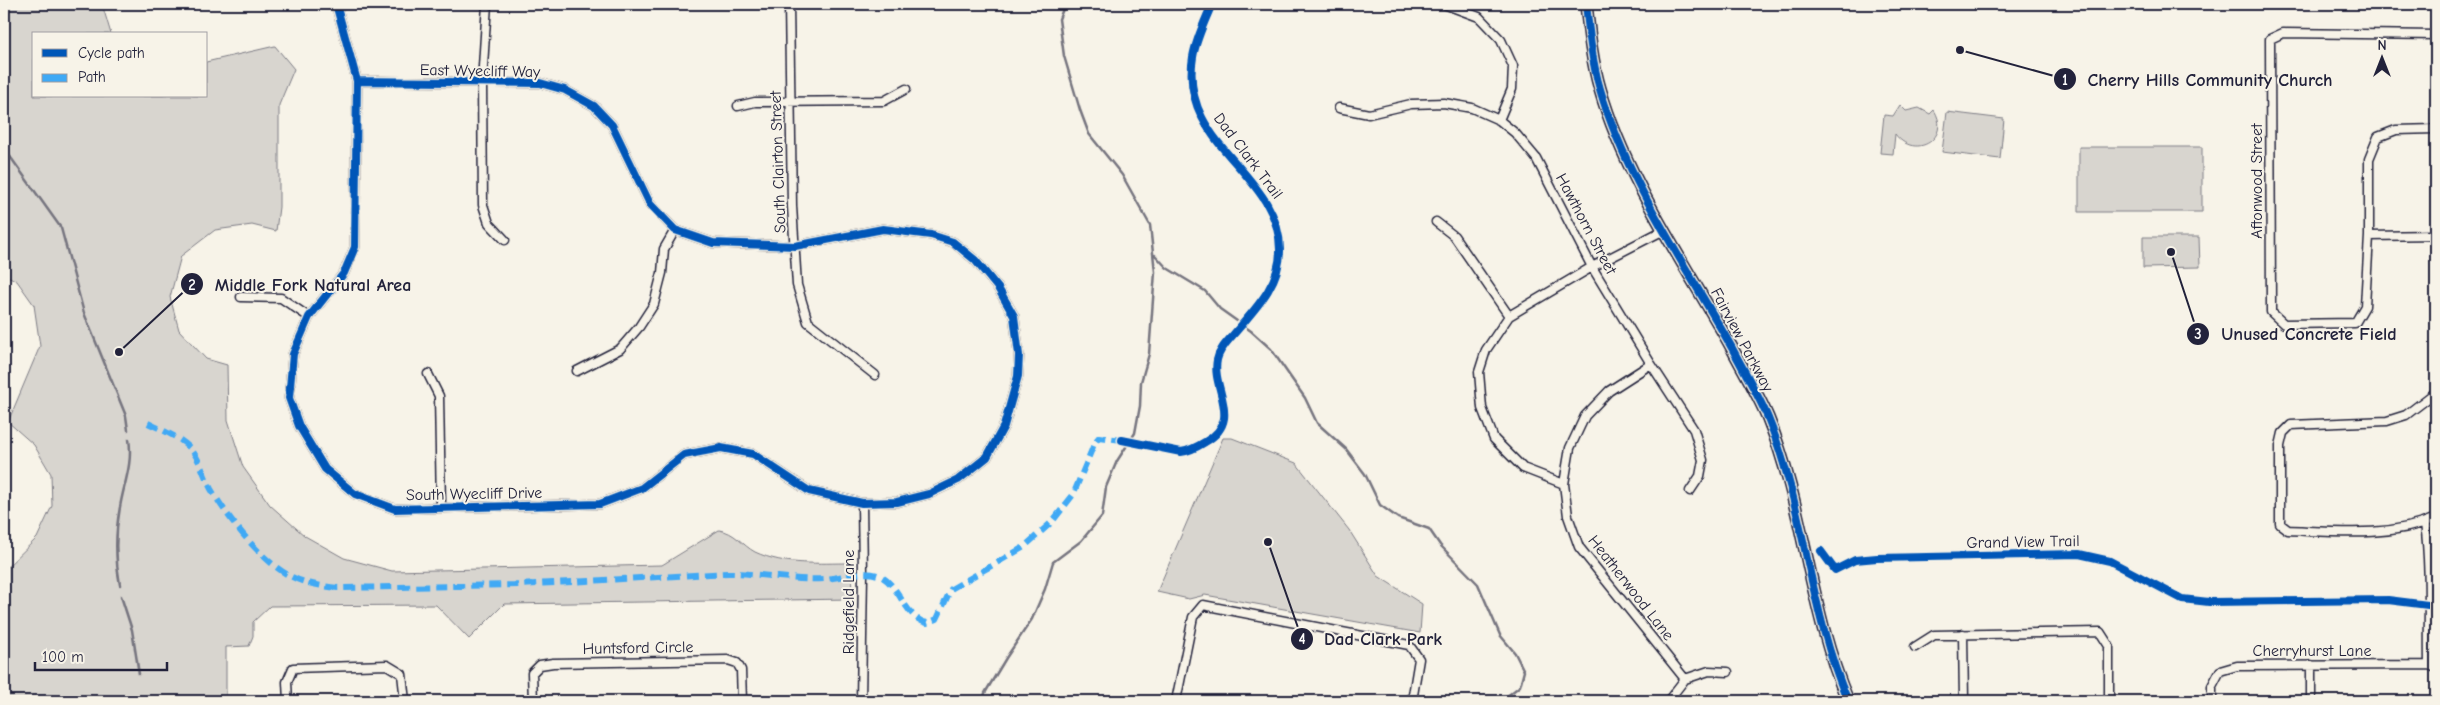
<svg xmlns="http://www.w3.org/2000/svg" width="2440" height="705" viewBox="0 0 2440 705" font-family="'Comic Neue',sans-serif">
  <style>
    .green { fill: #d8d5cf; stroke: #7d7c85 }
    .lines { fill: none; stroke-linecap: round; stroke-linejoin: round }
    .stream { stroke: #76747f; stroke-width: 2.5 }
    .street-casing { stroke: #22223b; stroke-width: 11 }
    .secondary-casing { stroke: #22223b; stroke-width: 14 }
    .street { stroke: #f7f3e8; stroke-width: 8 }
    .secondary { stroke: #f7f3e8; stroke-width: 10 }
    .quiet { stroke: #3fa9f5; stroke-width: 6; stroke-dasharray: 12 6; stroke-linecap: butt }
    .cycleway-casing { stroke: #f7f3e8; stroke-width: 11 }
    .cycleway { stroke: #0057b8; stroke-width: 8 }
    .labels { text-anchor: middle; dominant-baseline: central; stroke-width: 4; stroke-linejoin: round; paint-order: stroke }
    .street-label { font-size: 16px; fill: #22223b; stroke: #f7f3e8 }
    .leader { fill: none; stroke: #22223b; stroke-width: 2 }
    .callout-dot { fill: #22223b; stroke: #f7f3e8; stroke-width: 2 }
    .mark-label { font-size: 15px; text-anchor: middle; font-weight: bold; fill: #fff }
    .callout-label { font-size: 18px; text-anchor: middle; font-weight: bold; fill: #22223b; stroke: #f7f3e8; stroke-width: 4; stroke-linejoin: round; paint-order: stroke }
  </style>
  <rect width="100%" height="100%" fill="#f7f3e8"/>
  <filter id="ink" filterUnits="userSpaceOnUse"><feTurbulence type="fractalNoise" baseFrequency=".02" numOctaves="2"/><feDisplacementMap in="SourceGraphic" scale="10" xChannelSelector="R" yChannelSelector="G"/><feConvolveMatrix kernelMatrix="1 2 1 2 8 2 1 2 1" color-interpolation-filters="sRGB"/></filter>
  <g filter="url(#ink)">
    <!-- green -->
    <path class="green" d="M4 4H102L111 34H34V96H206V62L275 46 294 69 279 105V207L276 231 252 225 215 230 181 256 170 297 179 330 206 359 227 365 228 420 243 467 270 505 305 536 344 558 392 571 662 565 719 530C735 532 742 545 755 552 785 566 819 563 851 563L852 599 504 604 469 639 436 605 270 606 253 622V636L249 646 226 647V701H4V570L37 538 52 506 51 474 34 445 8 422 40 346 34 305 17 281 4 274Z
      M1900 105 1906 111 1919 108 1930 114 1934 110C1952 138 1915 161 1895 134L1893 154 1880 153 1884 115 1893 116Z
      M1947 112 2004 119 2000 159 1942 152Z
      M2079 147H2202V212H2079Z
      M2143 237H2199L2200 267 2143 268Z
      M1223 438H1232L1296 463 1349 530 1378 576 1422 604 1420 633 1205 595 1189 599 1157 592Z"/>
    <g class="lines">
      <!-- stream -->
      <path class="stream" d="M4 148 61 228 84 313 126 416 128 430
        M1155 255 1167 268 1205 291 1220 309 1251 331 1271 349 1305 398 1317 423 1346 449 1365 474 1380 505 1398 518 1429 529 1440 545 1478 584 1500 635 1515 653 1524 671 1520 686 1501 701
        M120 585C115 559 115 533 120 507 124 483 133 464 129 439
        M121 596 132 630 139 674
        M983 701 985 693 1006 658 1032 619 1045 589 1053 562 1081 541 1102 516 1106 487 1117 461 1135 433 1140 406 1141 382 1149 354 1155 272 1150 225 1122 175 1089 134 1080 110 1064 56 1059 19 1065 4"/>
      <!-- street casing -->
      <g class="street-casing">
        <path id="street" d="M336 4 357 81 355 247 344 273 309 317 293 354 289 398 299 426 325 469 355 494 395 509 600 504 642 488 684 455 721 448 753 454 809 491 862 503 897 502 929 494 958 480 987 457 1004 426 1018 376 1019 355 1014 316 998 288 975 260 953 242 931 235 883 229 795 246 713 243 675 230 650 204 612 125 594 106 565 90 540 83 357 81
          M487 4 482 82 483 205 489 223 505 240
          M789 4 792 206 797 285 808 322 875 375
          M1444 4 1479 17 1501 40 1513 66 1512 89 1499 120
          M2436 35 2283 33 2270 39 2271 312 2284 324 2355 323 2365 306 2369 236V159L2378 137 2396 130 2436 129
          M738 106 755 102 884 101 906 89
          M1339 108 1369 114 1411 104 1444 103 1472 108 1499 120 1515 133 1536 158 1592 267 1651 364 1694 430 1703 460 1700 476 1690 491
          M1436 222 1454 236 1509 316
          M2369 236 2436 235
          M241 297 281 298 309 317
          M1651 364 1609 391 1585 416 1570 448 1564 484 1568 516 1579 547 1685 679
          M577 371 620 349 639 327 654 304 662 273 664 249 675 230
          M428 374 439 396 441 506
          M2436 392 2406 415 2387 421 2291 425 2283 433 2280 446V524L2288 530C2337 532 2390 538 2436 518
          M1564 484 1523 468 1494 439 1482 408 1479 372 1486 350 1509 316 1592 267 1664 230
          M2425 523C2431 570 2428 617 2429 665
          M1963 634 1964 701
          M1915 647 1934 635 2100 632 2109 646V701
          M2311 665V701
          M288 701 287 682 293 668 387 665 402 674 405 701
          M533 701 532 673 540 665 553 663 728 660 737 663 741 670 742 701
          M861 701 863 574 862 503
          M1176 701 1193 617 1203 605 1409 645 1419 659 1412 701
          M1668 701 1685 679 1709 671 1728 672
          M2212 701V686L2220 671 2237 666 2429 665 2436 668"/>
      </g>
      <!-- secondary casing -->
      <g class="secondary-casing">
        <path id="secondary" d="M1586 4C1589 32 1592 62 1600 89 1626 180 1686 265 1732 348 1744 371 1758 394 1768 418 1805 509 1809 611 1848 701"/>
      </g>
      <!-- street -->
      <use href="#street" class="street"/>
      <!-- secondary -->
      <use href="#secondary" class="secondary"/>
      <!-- quiet -->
      <path class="quiet" d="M148 423C162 430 179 437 190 448 200 459 204 476 211 489 228 518 260 560 290 576 305 584 321 586 338 588L518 585 728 573C760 573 793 581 825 579 841 578 867 568 882 577 901 588 905 618 927 623L937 619 951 589 1024 547 1052 522 1073 495 1095 442 1099 437 1122 440"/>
      <!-- cycleway casing -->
      <g class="cycleway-casing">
        <path id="cycleway" d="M336 4 357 81 355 247 344 273 309 317 293 354 289 398 299 426 325 469 355 494 395 509 600 504 642 488 684 455 721 448 753 454 809 491 862 503 897 502 929 494 958 480 987 457 1004 426 1018 376 1019 355 1014 316 998 288 975 260 953 242 931 235 883 229 795 246 713 243 675 230 650 204 612 125 594 106 565 90 540 83 357 81
          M1586 4C1589 32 1592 62 1600 89 1626 180 1686 265 1732 348 1744 371 1758 394 1768 418 1805 509 1809 611 1848 701
          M1122 440 1181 452C1190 451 1197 447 1205 442 1244 420 1211 389 1217 360 1219 350 1227 342 1233 335 1254 310 1280 285 1280 251 1281 173 1178 146 1193 57 1196 39 1205 21 1212 4
          M1821 551 1835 570 1855 560 1877 558 2079 554 2110 561 2182 599 2209 602 2388 600 2436 606"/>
      </g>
      <!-- cycleway -->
      <use href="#cycleway" class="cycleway"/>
    </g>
  </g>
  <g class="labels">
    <!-- street labels -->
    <g class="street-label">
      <text transform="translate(480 71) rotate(1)">East Wyecliff Way</text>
      <text transform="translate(1248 156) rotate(53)">Dad Clark Trail</text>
      <text transform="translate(778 162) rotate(-92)">South Clairton Street</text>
      <text transform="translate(2257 181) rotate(-90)">Aftonwood Street</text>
      <text transform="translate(1586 224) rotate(62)">Hawthorn Street</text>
      <text transform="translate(1742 340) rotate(62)">Fairview Parkway</text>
      <text transform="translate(474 494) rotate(-1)">South Wyecliff Drive</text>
      <text transform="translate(2023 542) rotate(-1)">Grand View Trail</text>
      <text transform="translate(1631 588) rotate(52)">Heatherwood Lane</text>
      <text transform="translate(849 602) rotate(-90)">Ridgefield Lane</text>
      <text transform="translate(638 648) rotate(-1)">Huntsford Circle</text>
      <text x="2312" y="651">Cherryhurst Lane</text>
    </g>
  </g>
  <!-- callouts -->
  <path class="leader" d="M1960 50L2065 79M119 352L192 284M2171 252L2198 334M1268 542L1302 639"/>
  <g class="callout-dot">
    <circle cx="1960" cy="50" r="5"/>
    <circle cx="119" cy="352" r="5"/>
    <circle cx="2171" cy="252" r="5"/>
    <circle cx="1268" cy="542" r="5"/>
    <circle cx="2065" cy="79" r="12"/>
    <circle cx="192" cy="284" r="12"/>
    <circle cx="2198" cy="334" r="12"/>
    <circle cx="1302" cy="639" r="12"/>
  </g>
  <g class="mark-label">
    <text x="2065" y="85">1</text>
    <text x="192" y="290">2</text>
    <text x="2198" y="339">3</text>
    <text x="1302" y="644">4</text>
  </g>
  <g class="callout-label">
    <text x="2210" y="86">Cherry Hills Community Church</text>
    <text x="313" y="291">Middle Fork Natural Area</text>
    <text x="2309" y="340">Unused Concrete Field</text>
    <text x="1383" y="645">Dad Clark Park</text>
  </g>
  <!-- margin -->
  <rect width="2440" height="705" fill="none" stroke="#f7f3e8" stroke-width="20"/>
  <rect x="10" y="10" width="2420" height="685" fill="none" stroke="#22223b" stroke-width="2" filter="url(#ink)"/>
  <!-- legend -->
  <rect x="32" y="32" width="175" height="65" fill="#f7f3e8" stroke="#a29fa3"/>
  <rect x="42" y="49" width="25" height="8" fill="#0057b8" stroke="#a29fa3"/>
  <text x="78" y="58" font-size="15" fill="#22223b">Cycle path</text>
  <rect x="42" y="74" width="25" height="8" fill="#3fa9f5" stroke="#a29fa3"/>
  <text x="78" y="82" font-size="15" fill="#22223b">Path</text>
  <!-- north arrow -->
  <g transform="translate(2382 58)" stroke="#f7f3e8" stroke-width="4" paint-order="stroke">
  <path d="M0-4L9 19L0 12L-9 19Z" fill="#22223b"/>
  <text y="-8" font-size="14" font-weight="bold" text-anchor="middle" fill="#22223b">N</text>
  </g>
  <!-- scale -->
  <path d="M35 662v8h132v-8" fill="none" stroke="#22223b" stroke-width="2.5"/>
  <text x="42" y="662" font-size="15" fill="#22223b" stroke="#f7f3e8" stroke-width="4" paint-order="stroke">100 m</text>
</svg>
